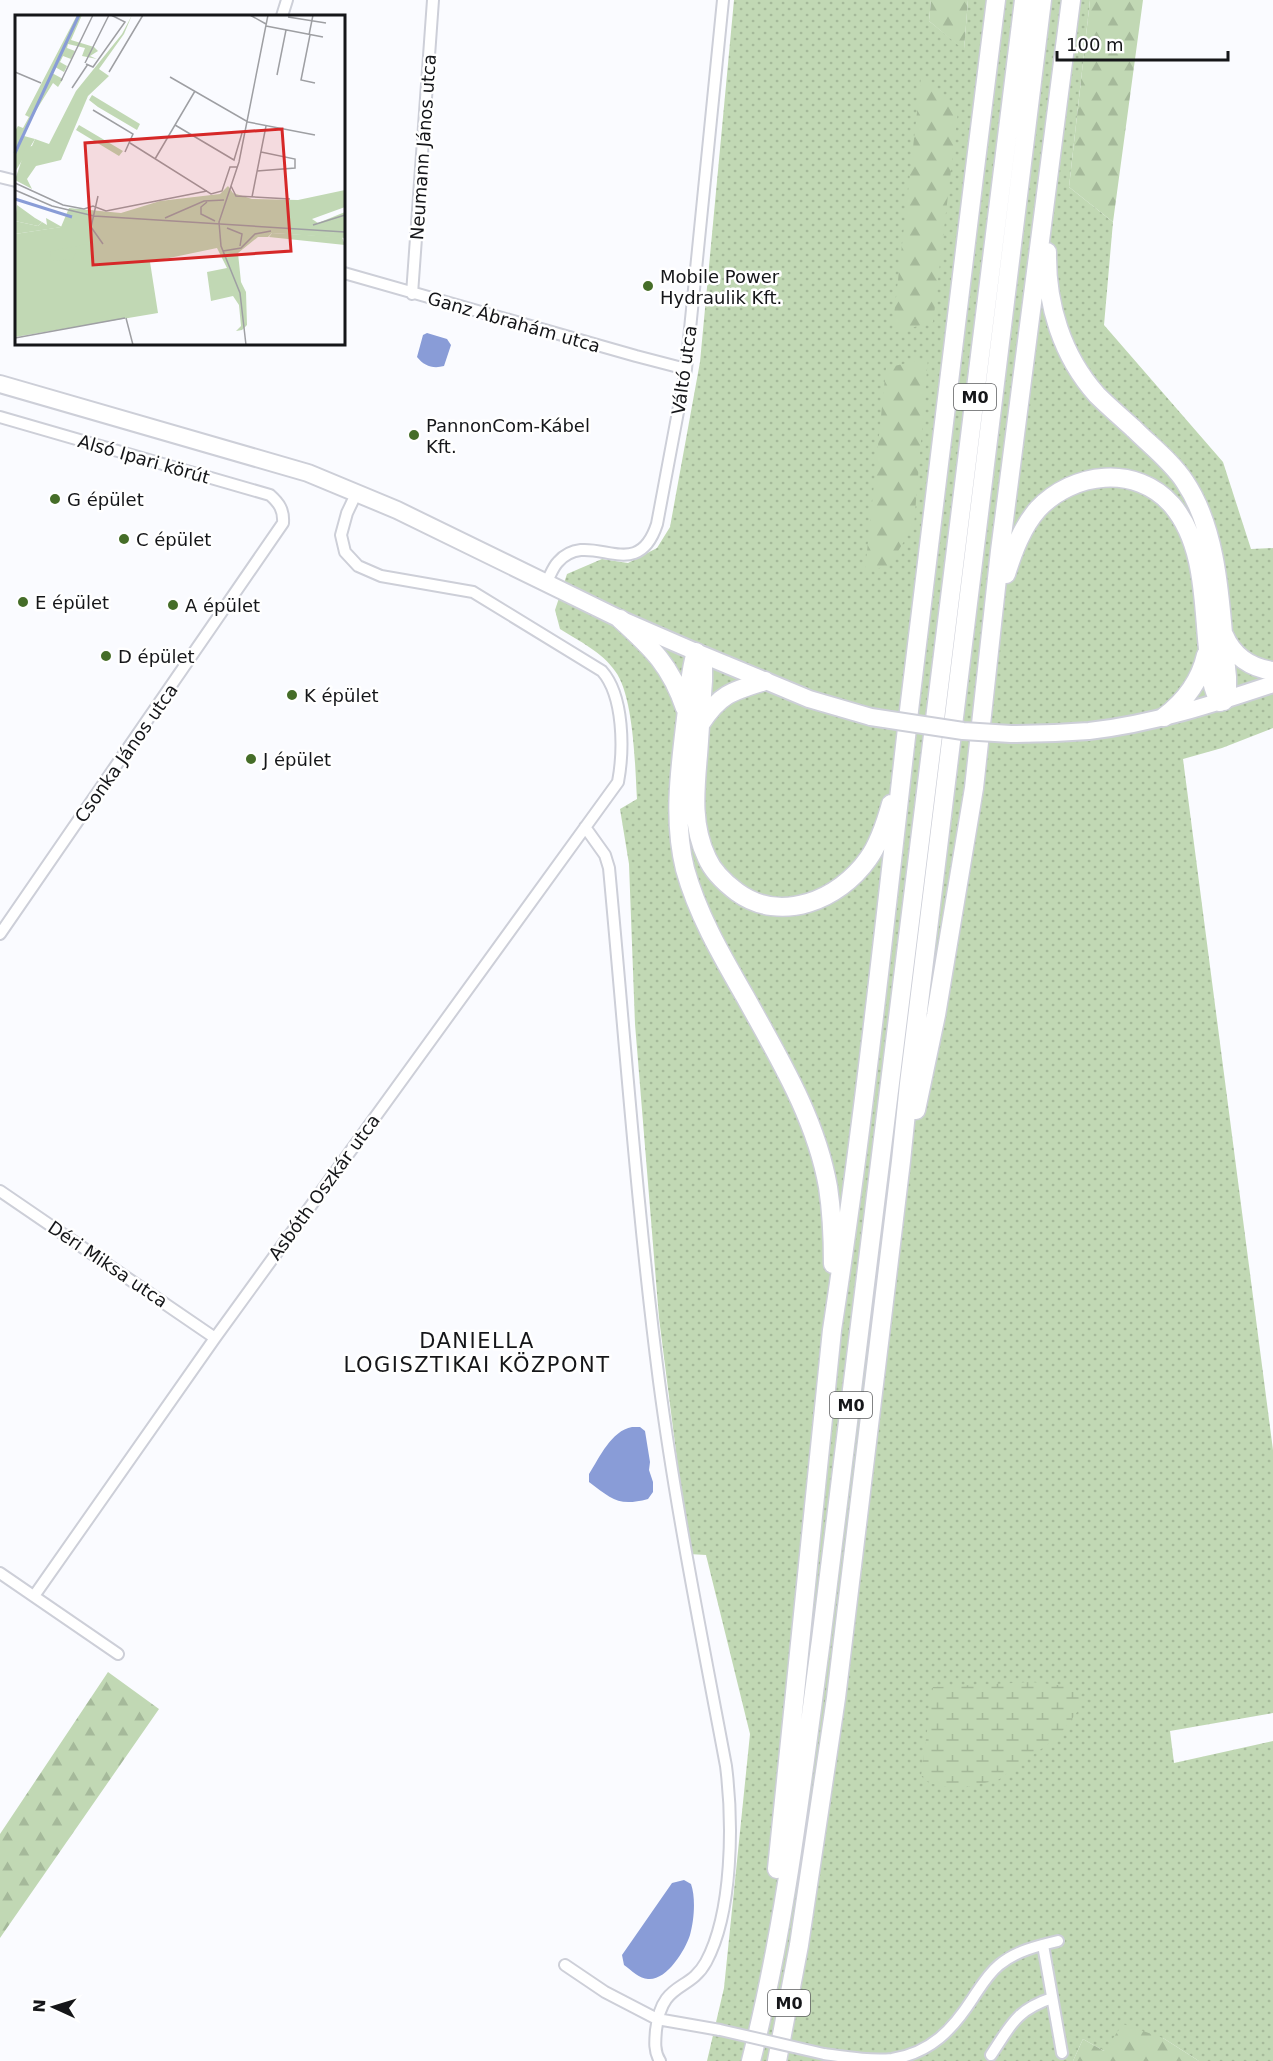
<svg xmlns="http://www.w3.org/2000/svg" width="1273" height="2061" viewBox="0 0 1273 2061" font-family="'DejaVu Sans',sans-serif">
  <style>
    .grass { fill: url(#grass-dots) }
    .forest { fill: url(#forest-firs) }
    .wetland { fill: url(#wetland-marsh) }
    .water { fill: #899cd7 }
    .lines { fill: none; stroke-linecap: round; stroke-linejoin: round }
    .minor-casing { stroke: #cdcfd8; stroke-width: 14 }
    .secondary-casing { stroke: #cdcfd8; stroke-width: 20 }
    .trunk-casing { stroke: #cdcfd8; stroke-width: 21 }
    .minor { stroke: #fff; stroke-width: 10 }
    .secondary { stroke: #fff; stroke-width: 16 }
    .trunk { stroke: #fff; stroke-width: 18 }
    .minor-bridge-casing { stroke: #cdcfd8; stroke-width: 14; stroke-linecap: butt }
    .secondary-bridge-casing { stroke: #cdcfd8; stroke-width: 20; stroke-linecap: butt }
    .minor-bridge { stroke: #fff; stroke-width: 10 }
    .secondary-bridge { stroke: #fff; stroke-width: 16 }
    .poi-dot { fill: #456d28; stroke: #fff; stroke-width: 2 }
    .labels { text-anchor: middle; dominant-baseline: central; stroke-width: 5; stroke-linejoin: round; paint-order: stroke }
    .shield { fill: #fff; stroke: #5b5c5e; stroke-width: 1.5 }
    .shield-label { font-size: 16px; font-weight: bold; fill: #151619 }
    .street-label { font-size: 18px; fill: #151619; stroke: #fff }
    .poi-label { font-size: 18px; fill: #151619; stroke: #fff; text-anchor: start }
    .quarter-label { font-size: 21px; letter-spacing: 1.5px; fill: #151619; stroke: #fff }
    .inset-river { fill: none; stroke: #899cd7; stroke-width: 3 }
    .inset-road { fill: none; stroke: #9e9fa3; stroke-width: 1.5 }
    .view { fill: #d62828; fill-opacity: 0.15; stroke: #d62828; stroke-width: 3 }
    .inset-edge { fill: none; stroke: #151619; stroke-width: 3 }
  </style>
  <defs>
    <pattern id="grass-dots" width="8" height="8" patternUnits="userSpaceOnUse" patternTransform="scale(1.5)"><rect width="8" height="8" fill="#c1d8b4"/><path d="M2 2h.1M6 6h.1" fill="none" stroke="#a5b99a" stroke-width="1.8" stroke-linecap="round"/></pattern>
    <pattern id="forest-firs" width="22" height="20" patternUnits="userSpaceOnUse" patternTransform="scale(1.5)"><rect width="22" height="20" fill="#c1d8b4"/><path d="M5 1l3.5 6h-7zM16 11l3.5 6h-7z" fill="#a5b99a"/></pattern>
    <pattern id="wetland-marsh" width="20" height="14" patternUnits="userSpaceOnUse" patternTransform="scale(1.5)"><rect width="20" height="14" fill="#c1d8b4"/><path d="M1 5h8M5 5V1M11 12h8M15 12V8" fill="none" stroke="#a5b99a"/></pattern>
  </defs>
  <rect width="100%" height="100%" fill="#fafbff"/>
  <!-- grass -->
  <path class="grass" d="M734 0H931L929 21 964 49 968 0H1090L1069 187 1113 222 1104 325 1223 462 1251 549 1273 548V728L1222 748 1183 759 1273 1450V1713L1170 1731 1174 1763 1273 1741V2061H1199L1163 2038 1104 2051 1083 2039 1073 2061H707L724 1988 750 1734 706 1555 689 1554 659 1318 635 1024 629 864 620 809 637 799C635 767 634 696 615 671 602 652 579 641 560 629L555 610 567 574 602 559 628 563 657 548 670 527 700 362Z"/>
  <!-- forest -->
  <path class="forest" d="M931 0H968L964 50 929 21Z
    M1090 0H1143L1113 222 1069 187Z
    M921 77 958 111 933 322 892 333Z
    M928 358 914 525 889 566 865 571 886 368Z
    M108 1672 159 1709 0 1938V1834Z
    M1123 2024 1163 2038 1199 2061H1073L1083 2039 1104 2051Z"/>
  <!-- wetland -->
  <path class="wetland" d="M1032 1682 1073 1687 1081 1695V1707L1058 1737 998 1780 958 1789 929 1783 921 1776 933 1687Z"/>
  <!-- water -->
  <path class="water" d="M427 333 447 339 451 345 444 366C433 369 424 366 417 357L423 335Z
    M632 1427H640L645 1431 650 1462 649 1470 653 1482V1492L648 1499C618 1507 612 1499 589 1482V1474C600 1457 611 1431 632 1427Z
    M684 1880 691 1884C696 1898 694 1921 690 1935 685 1951 666 1981 648 1979 640 1979 631 1970 624 1965L622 1955 672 1883Z"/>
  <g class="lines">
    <!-- minor casing -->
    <g class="minor-casing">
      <path id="minor" d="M282 16 287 0
        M0 177 16 181
        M344 273 636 356 686 369
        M412 294 433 0
        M0 417 270 495C279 503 284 510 283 523L0 934
        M546 583C550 576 553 567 558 562 590 526 636 588 657 524L686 369 723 0
        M585 827 605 855 609 868C625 1039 637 1210 659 1381 676 1510 702 1638 726 1766 733 1822 733 1912 706 1962 689 1993 662 1980 656 2030 655 2041 654 2052 660 2061
        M0 1191 215 1338
        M0 1573 118 1654
        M34 1596 215 1338 618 782C624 750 624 696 602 671L473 592 381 576 358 566 345 552 341 535 347 513 357 492
        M1043 1945 1062 2053
        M565 1965 605 1992 657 2019 720 2030
        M824 2054C846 2057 870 2061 892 2059 931 2053 953 2029 973 1998 981 1986 988 1974 999 1965 1016 1951 1037 1946 1058 1941
        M991 2055C1011 2025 1016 2010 1052 1998"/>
    </g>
    <!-- secondary casing -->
    <g class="secondary-casing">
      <path id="secondary" d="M0 384 308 473 397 510 620 619 696 652 809 699 871 717
        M1011 734C1037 734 1063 733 1089 731 1152 724 1213 704 1273 684"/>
    </g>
    <!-- trunk casing -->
    <g class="trunk-casing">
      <path id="trunk" d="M1047 252C1046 304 1062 356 1097 395 1109 407 1122 418 1134 429 1151 446 1172 462 1185 482 1221 536 1220 614 1227 677V690L1224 701
        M1006 574C1013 552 1022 527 1038 509 1073 472 1136 464 1172 505 1205 544 1203 602 1208 649 1210 668 1210 685 1220 702
        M620 619C652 648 671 666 685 708
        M1224 635C1233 656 1251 668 1273 671
        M696 652C690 672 689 690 687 710 681 762 672 817 685 869 698 916 723 958 747 1000 780 1060 816 1119 828 1187 832 1213 833 1238 833 1264
        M697 654 703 665V681C701 706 700 730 698 755 695 790 691 825 707 858 713 872 725 883 737 892 781 924 839 900 868 859 879 844 886 822 891 804
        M1164 717C1185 701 1200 682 1206 655
        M701 723C720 694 732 691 765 681
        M916 1110 936 1015 974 788 1000 551 1071 0
        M777 1869 832 1330C864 1122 886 911 910 702 937 468 967 234 996 0
        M751 2061C786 1923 802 1780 821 1640L1024 0
        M777 2061 799 1945 836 1698 901 1161 909 1084 1042 0"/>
    </g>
    <!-- minor -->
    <use href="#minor" class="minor"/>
    <!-- secondary -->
    <use href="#secondary" class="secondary"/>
    <!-- trunk -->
    <use href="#trunk" class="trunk"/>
    <!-- minor-bridge casing -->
    <g class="minor-bridge-casing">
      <path id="minor-bridge" d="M720 2030 824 2054"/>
    </g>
    <!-- secondary-bridge casing -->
    <g class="secondary-bridge-casing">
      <path id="secondary-bridge" d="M871 717 963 731 1011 734"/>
    </g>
    <!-- minor-bridge -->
    <use href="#minor-bridge" class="minor-bridge"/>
    <!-- secondary-bridge -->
    <use href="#secondary-bridge" class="secondary-bridge"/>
  </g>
  <!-- markers -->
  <g class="poi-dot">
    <circle cx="648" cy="286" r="6"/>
    <circle cx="414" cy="435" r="6"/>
    <circle cx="55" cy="499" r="6"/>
    <circle cx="124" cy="539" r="6"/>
    <circle cx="23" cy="602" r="6"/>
    <circle cx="173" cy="605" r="6"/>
    <circle cx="106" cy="656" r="6"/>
    <circle cx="292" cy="695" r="6"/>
    <circle cx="251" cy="759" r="6"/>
  </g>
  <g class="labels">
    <!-- shield labels -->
    <g class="shield">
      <rect x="954" y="384" width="42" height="26" rx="4.5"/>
      <rect x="830" y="1392" width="42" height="26" rx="4.5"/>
      <rect x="768" y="1990" width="42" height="26" rx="4.5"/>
    </g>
    <g class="shield-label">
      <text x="975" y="397">M0</text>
      <text x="851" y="1405">M0</text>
      <text x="789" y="2003">M0</text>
    </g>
    <!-- street labels -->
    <g class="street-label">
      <text transform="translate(423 147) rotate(-86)">Neumann János utca</text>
      <text transform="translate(514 322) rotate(16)">Ganz Ábrahám utca</text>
      <text transform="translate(684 370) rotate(-82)">Váltó utca</text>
      <text transform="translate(144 459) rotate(16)">Alsó Ipari körút</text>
      <text transform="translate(126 753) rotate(-55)">Csonka János utca</text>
      <text transform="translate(324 1187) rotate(-54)">Asbóth Oszkár utca</text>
      <text transform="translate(108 1264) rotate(34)">Déri Miksa utca</text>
    </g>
    <!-- poi labels -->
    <g class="poi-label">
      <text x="660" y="276">Mobile Power<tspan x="660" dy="21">Hydraulik Kft.</tspan></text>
      <text x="426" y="425">PannonCom-Kábel<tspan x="426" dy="21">Kft.</tspan></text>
      <text x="67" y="499">G épület</text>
      <text x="136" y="539">C épület</text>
      <text x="35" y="602">E épület</text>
      <text x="185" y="605">A épület</text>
      <text x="118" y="656">D épület</text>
      <text x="304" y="695">K épület</text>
      <text x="263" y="759">J épület</text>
    </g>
    <!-- quarter labels -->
    <g class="quarter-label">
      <text x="477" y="1341">DANIELLA<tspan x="477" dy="24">LOGISZTIKAI KÖZPONT</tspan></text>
    </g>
  </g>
  <!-- overview -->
  <g transform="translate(15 15)">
    <rect width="330" height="330" fill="#fafbff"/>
    <path d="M62 0H67L56 25 79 32 83 36 75 41 82 44 67 41 70 33 53 29 52 33 60 36 56 44 48 41 45 47 52 51 49 57 40 52 37 58 48 64 43 72 38 68 9 115V121L20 124 0 157V116L3 111 8 113 14 102 10 100ZM213 171 218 178 237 184 283 185 330 175V192L297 204 303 208 330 197V223L257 218 253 222H243L223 238 226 267 231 277 232 310 227 315 221 316 226 311 224 290 218 281 196 286 192 257 212 253 202 233 135 247 143 298 0 322V219L46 212 54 193 106 198 145 186 205 179ZM2 190 20 203 27 207 23 211 0 206Z" fill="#c1d8b4"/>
    <path d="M117 0 109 19 84 54 94 61 73 81 46 145 21 151 12 164 17 174 0 165 11 132 17 131 20 124 34 129 61 76 107 19ZM77 80 125 109 122 115 83 92 74 85ZM64 110 108 136 104 141 61 115ZM31 203 47 212 0 219V206L23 211 27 207 32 210ZM257 218 327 222 330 230 254 222ZM72 229 81 235 75 247 62 234 58 244 35 246 36 236Z" fill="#c1d8b4"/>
    <path class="inset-river" d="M0 138 64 0M0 184 57 202"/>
    <path class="inset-road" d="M235 0 251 9M273 2 311 8M251 11 308 22M294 20 298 0M295 20 286 65 300 68M70 48 94 0M71 49 78 52 110 7 96 0M0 57 26 68M94 57 128 0M262 60 271 15M155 62 233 107 300 120M46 66 78 0M57 73 73 49M78 95 118 119 110 137M160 110 219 145 227 118M115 128 196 179 207 176 215 152H222M140 144 180 76M242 156 280 153V144L246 137M0 168 48 190 69 194 78 191 91 196 192 176M216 171 221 181 275 184M0 175 37 191 79 201 330 217M83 181 76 212 88 229M237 182 251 111M192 187 186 192V199L200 206M150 203 189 186 209 185M298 210 330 200M212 213 227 219 225 231M208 236 226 233 240 219 256 216M111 303 118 330M0 323 110 303M231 330 225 278 206 231 204 207 224 147 253 0"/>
    <path class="view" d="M267 114 276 236 78 250 70 128Z"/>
    <rect width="330" height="330" class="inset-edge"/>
  </g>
  <!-- north arrow -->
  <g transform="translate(54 2007) rotate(274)" stroke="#ffffff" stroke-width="4.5" paint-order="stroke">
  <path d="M0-4.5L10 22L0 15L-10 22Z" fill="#151619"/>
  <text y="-9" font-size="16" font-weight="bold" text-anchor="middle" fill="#151619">N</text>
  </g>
  <!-- scale -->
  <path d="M1057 51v9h171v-9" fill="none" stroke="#151619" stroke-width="3"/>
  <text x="1066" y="51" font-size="18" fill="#151619" stroke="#ffffff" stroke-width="4.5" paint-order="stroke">100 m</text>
</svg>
